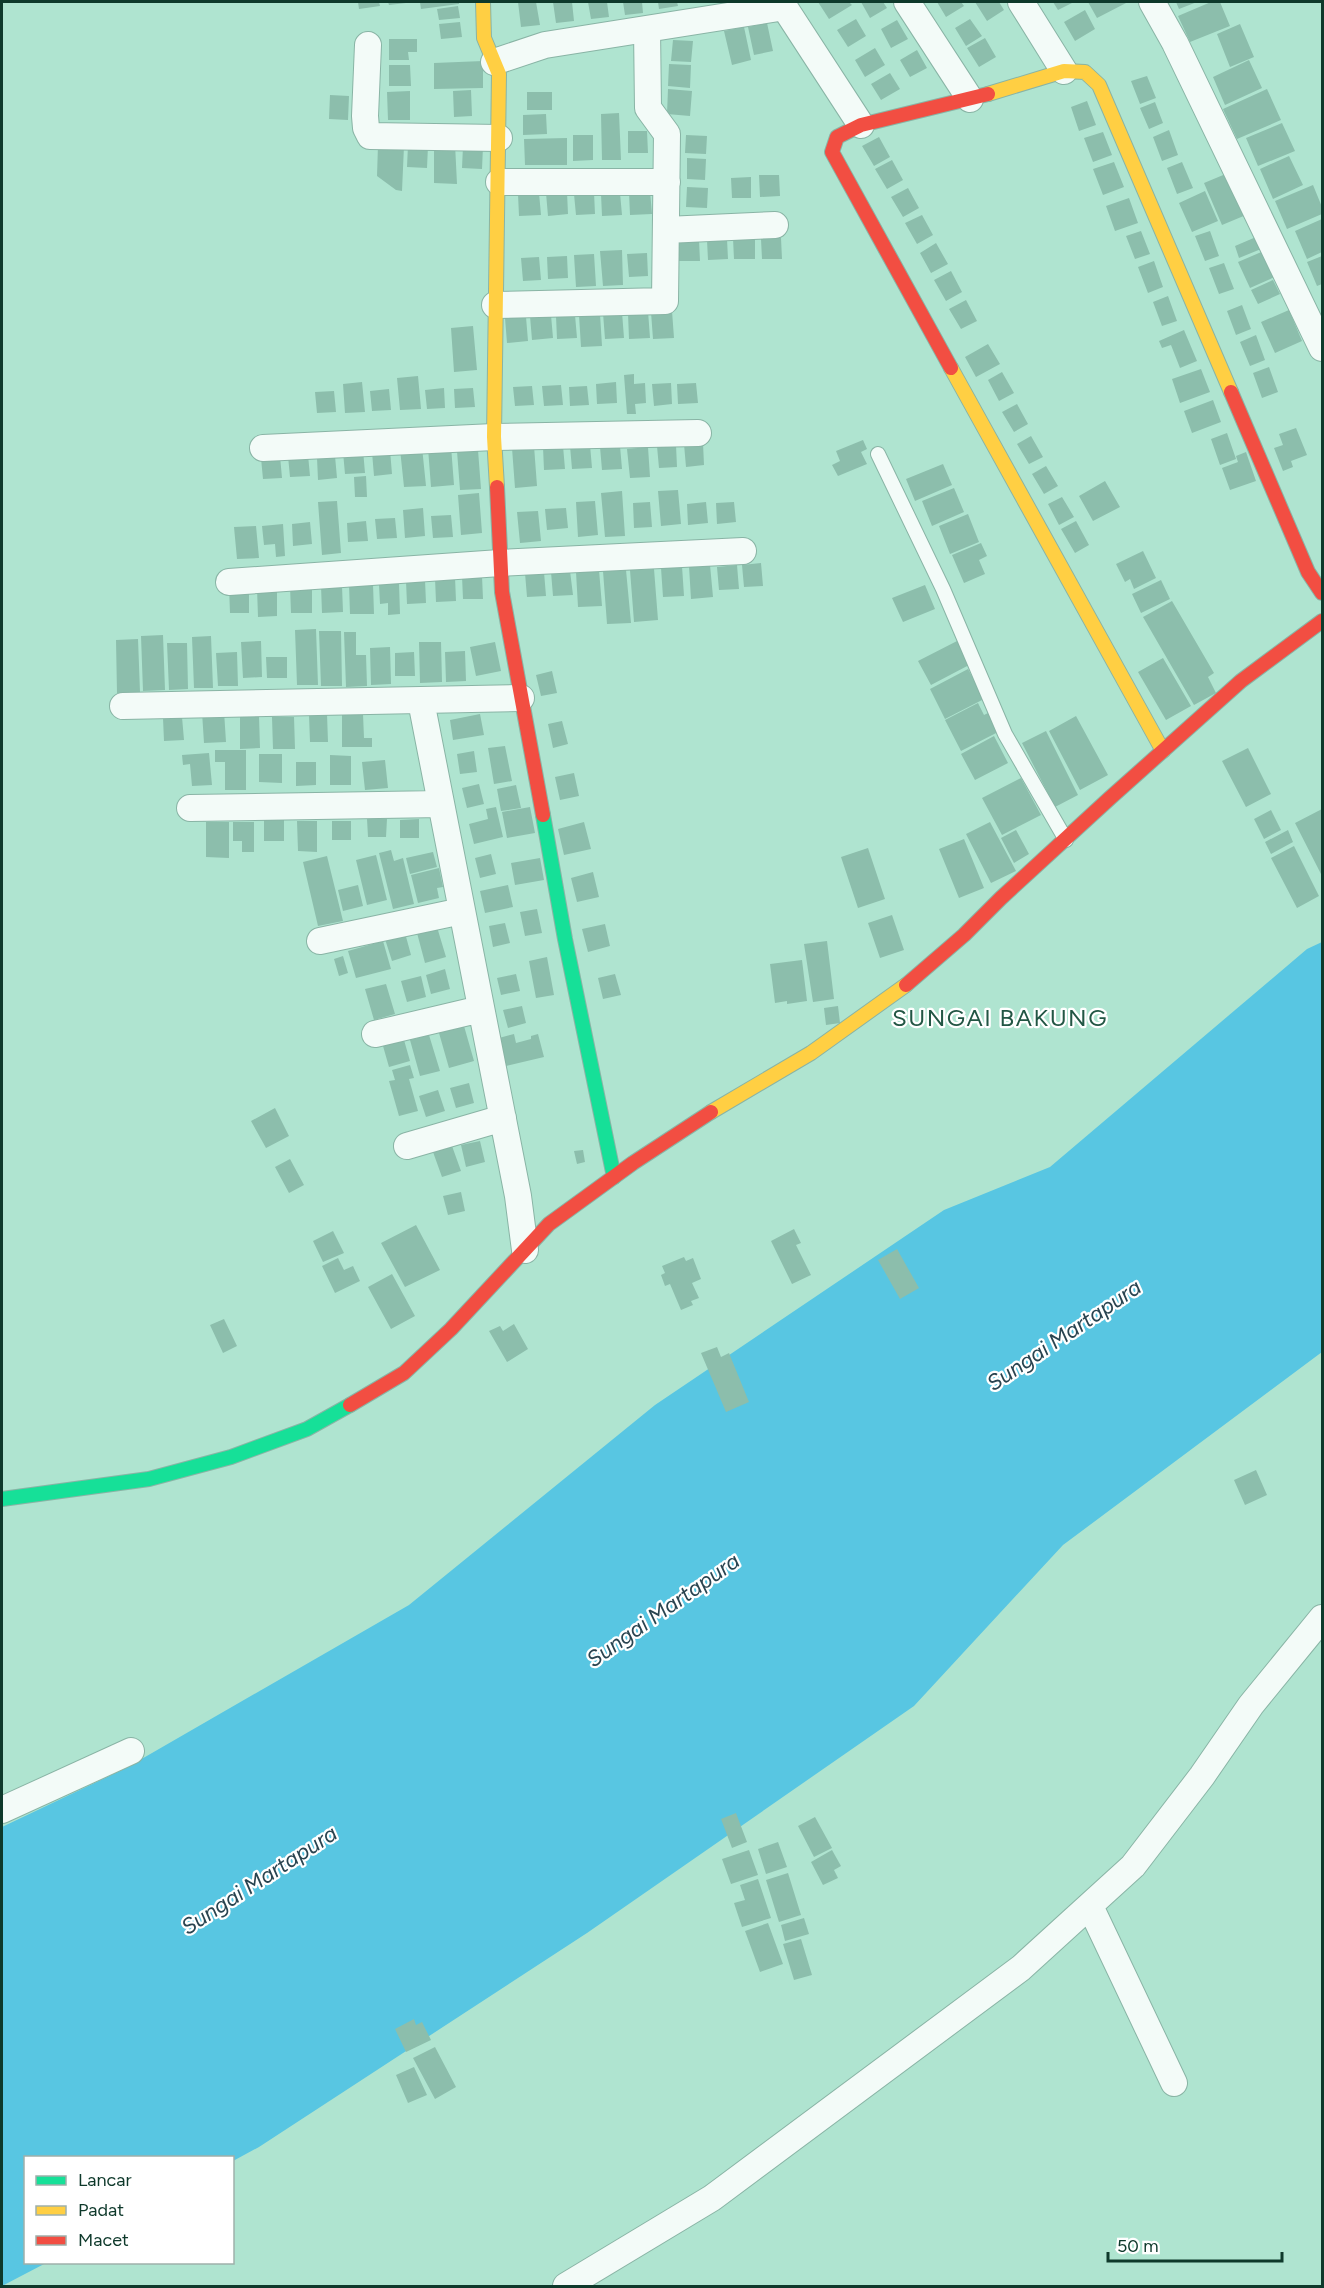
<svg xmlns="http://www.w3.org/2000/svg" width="1324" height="2288" viewBox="0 0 1324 2288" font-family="Figtree,sans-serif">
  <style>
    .water { fill: #58c6e2 }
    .building { fill: #8cbeac }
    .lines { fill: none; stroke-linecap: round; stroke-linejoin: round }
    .lane-casing { stroke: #89b4a5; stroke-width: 16 }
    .street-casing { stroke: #89b4a5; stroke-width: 28 }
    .fast-casing { stroke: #89b4a5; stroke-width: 16 }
    .slow-casing { stroke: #89b4a5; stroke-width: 16 }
    .jam-casing { stroke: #89b4a5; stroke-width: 16 }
    .lane { stroke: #f3fbf8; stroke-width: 14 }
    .street { stroke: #f3fbf8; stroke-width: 26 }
    .fast { stroke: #16e098; stroke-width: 14 }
    .slow { stroke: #ffcf43; stroke-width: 14 }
    .jam { stroke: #f24e42; stroke-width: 14 }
    .labels { text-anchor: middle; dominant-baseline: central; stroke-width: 4.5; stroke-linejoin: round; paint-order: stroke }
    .water-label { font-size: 22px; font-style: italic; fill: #294450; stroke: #fff }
    .quarter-label { font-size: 24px; letter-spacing: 1.5px; fill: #225644; stroke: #fff }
  </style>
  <rect width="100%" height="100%" fill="#afe4d0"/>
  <!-- water -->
  <path class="water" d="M1322 942V1352L1063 1545 914 1706 587 1933 259 2147 233 2161 232 2158H26V2262L46 2263 2 2286V1827L126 1768 409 1605 655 1405 944 1210 1050 1167 1307 949Z"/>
  <!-- building -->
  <path class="building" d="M358 2H379L380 6 359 9Z
    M388 2H406V3L389 5Z
    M420 2H459V4L421 9Z
    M518 2H536L540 25 521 27Z
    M553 2H572L574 21 556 23Z
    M588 2H607L609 17 591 19Z
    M623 2H642L643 13 625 15Z
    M658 2H677L678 6 659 9Z
    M818 2H849L852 5 829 19Z
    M861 2H883L887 8 870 18Z
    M937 2H961L964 6 946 17Z
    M975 2H999L1004 10 987 21Z
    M1053 2H1074L1058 10Z
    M1088 2H1128L1097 18Z
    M1176 2H1197L1179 9Z
    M1211 2H1220L1230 26 1190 42 1178 16Z
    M458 6 460 18 439 20 437 9Z
    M1085 10 1095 29 1075 41 1064 22Z
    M856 19 866 36 848 47 837 30Z
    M970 19 982 36 966 46 955 28Z
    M897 20 908 39 891 48 881 29Z
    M460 22 462 37 441 39 439 24Z
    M767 23 773 51 754 55 748 27Z
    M1240 24 1254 57 1230 67 1217 34Z
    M744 27 751 60 732 65 724 31Z
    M985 38 996 57 979 67 967 48Z
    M389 39H417V52H408L409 60H389Z
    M673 40 693 41 691 62 671 61Z
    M875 48 885 65 865 77 855 60Z
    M917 50 927 68 910 77 900 60Z
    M1249 60 1262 88 1225 105 1213 77Z
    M483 61V88L434 89V63Z
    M669 64 691 65 690 88 668 86Z
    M389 65H410L411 86H389Z
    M890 73 900 89 881 100 871 84Z
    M1147 76 1156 98 1140 104 1131 81Z
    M668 89 692 91 690 116 667 114Z
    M1267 89 1281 120 1237 139 1223 109Z
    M471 90 472 116 454 117 453 91Z
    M410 91V120H388L387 92Z
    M527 92H552V110H527Z
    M330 95 349 96 348 120 329 119Z
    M1087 101 1096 125 1079 131 1071 107Z
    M1155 102 1163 123 1149 129 1140 108Z
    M619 113 621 160H602L601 114Z
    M546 114 547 134 523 135V115Z
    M1282 123 1295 151 1258 166 1246 138Z
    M1169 130 1178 155 1162 161 1153 137Z
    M628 131H647L648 153H628Z
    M1103 132 1112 155 1093 162 1084 138Z
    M573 135H593V160L573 161Z
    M686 135 707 136 706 154 685 153Z
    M879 137 890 157 874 166 862 146Z
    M567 138V165H525L524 139Z
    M434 144H455L457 184 434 183Z
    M378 145 404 146 402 191 396 190 377 176Z
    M408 145 428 146 427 168 407 167Z
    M463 146H483L482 169 462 168Z
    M1289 156 1303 185 1273 199 1260 169Z
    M687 158 706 159 705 180 687 179Z
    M892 160 903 180 887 189 875 169Z
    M1114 162 1124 187 1103 195 1093 169Z
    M1182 162 1193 188 1177 194 1167 168Z
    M1228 173 1246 215 1222 225 1204 183Z
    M759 175H779L780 196 760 197Z
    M751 177V198H732L731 178Z
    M1313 185 1322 207V214L1287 229 1275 201Z
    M687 187 708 188 707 208 686 207Z
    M908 188 919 208 903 217 891 197Z
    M650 191 652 214 630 215 629 192Z
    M1205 191 1218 221 1192 232 1179 203Z
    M567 192 568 214 548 216 546 193Z
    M594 192 595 214 576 215 574 194Z
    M539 193 541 215 519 216 518 194Z
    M620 193 622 215 602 216 601 194Z
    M1129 198 1138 223 1115 231 1106 206Z
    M922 215 933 235 917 244 905 223Z
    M1322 219V252L1307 259 1295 231Z
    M1141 231 1150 254 1135 259 1126 236Z
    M1210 231 1219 256 1205 261 1195 236Z
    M1256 237 1261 249 1239 258 1235 246Z
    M733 238H755V259H734Z
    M781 238 782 259H762L761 239Z
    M727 239 728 259 708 260 707 240Z
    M678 240H699L700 261H679Z
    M936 243 948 264 931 273 920 253Z
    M622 250 623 285 603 286 600 251Z
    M1266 250 1277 276 1250 288 1238 262Z
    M647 253 648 276 629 277 627 254Z
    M594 254 596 286 576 287 574 255Z
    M567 256 568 278 548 279 547 257Z
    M1322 256V284L1317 286 1307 262Z
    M539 257 541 280 523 281 521 258Z
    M1154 261 1163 287 1148 293 1138 267Z
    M1224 263 1234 289 1219 294 1209 268Z
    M951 271 962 292 946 301 934 280Z
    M1273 280 1280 294 1258 304 1251 290Z
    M1168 296 1177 321 1162 326 1153 302Z
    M966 300 977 321 961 329 949 309Z
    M1242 305 1251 329 1236 335 1227 311Z
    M1289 310 1302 341 1275 353 1261 322Z
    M648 311 650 338 629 339 628 313Z
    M672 311 674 338 653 339 651 312Z
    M622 312 624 338 605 339 603 313Z
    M600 314 602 346 581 347 579 315Z
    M551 315 553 338 532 340 530 316Z
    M575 315 577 338 557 339 556 316Z
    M526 317 528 341 507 343 505 318Z
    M473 326 477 370 454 372 451 328Z
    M1184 330 1197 361 1180 368 1171 345 1162 348 1159 341Z
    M1256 335 1265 360 1250 366 1240 342Z
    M988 344 1000 364 976 377 965 357Z
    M1269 367 1278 392 1262 398 1253 373Z
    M1201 369 1210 392 1180 403 1172 379Z
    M1002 372 1014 393 999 401 988 380Z
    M634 374V384L645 383 646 403 635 404 636 414H627L624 375Z
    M418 376 421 409 400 410 397 378Z
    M362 382 365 412 345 413 343 384Z
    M616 382 617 403 597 404 596 384Z
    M671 383 672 404 654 406 652 384Z
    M696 383 698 403 678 404 677 384Z
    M561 385 563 405 544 406 542 386Z
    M532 386 534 405 515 406 513 387Z
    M587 386 589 405 570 406 569 387Z
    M444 388 445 408 427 409 425 390Z
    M473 388 475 407 455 408 454 389Z
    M389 389 391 410 372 411 370 391Z
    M334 391 336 412 317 413 315 392Z
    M1213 400 1221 422 1192 433 1184 411Z
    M1017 404 1028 424 1014 432 1002 412Z
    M1296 428 1307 455 1291 461 1293 467 1283 471 1274 448 1283 445 1279 434Z
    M1227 433 1236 459 1220 465 1211 439Z
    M1031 436 1043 457 1029 464 1017 444Z
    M863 440 867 449 861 452 867 464 838 476 832 465 840 461 836 451Z
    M703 443 704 465 686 467 684 444Z
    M590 445 592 468 572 469 570 446Z
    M676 445 677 467 659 468 657 446Z
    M451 446 454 485 431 487 428 448Z
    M534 446 537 486 515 488 512 448Z
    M563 446 565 469 544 470 543 447Z
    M620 446 622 469 602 470 600 447Z
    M422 447 426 486 404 487 400 449Z
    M648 447 650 477 630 478 627 449Z
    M363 450 365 473 345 474 343 452Z
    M390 450 392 474 374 476 372 452Z
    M478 450 481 489 460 490 457 451Z
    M1246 452 1256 481 1230 490 1222 468 1238 462 1236 456Z
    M308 455 310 476 290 477 288 456Z
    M280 456 282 478 263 479 261 458Z
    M335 456 337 478 318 480 317 458Z
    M943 464 952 485 915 501 906 479Z
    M1046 466 1058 486 1044 494 1032 474Z
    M366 476 367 497H355L354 477Z
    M1105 481 1120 507 1093 521 1079 496Z
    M954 488 964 512 932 526 922 501Z
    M678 490 681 524 661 526 658 491Z
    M622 491 625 536 605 537 601 493Z
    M479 493 482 533 461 535 458 495Z
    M1062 497 1074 517 1059 525 1048 504Z
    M337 501 341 553 322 555 318 502Z
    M595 501 598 535 578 537 576 502Z
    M650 502 652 527 634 528 633 503Z
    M706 502 708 523 688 525 687 504Z
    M734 502 736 522 717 524 716 503Z
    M423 508 425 536 405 538 403 510Z
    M566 508 568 528 547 530 545 509Z
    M538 511 541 541 520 543 517 512Z
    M968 514 979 542 950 554 939 526Z
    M451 515 453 537 433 538 431 516Z
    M395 518 397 538 377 539 375 519Z
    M366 521 368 541 348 542 347 523Z
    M1076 521 1089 545 1075 553 1061 529Z
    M310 522 312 544 293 546 292 524Z
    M283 524 285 556 276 557 275 544 264 545 262 526Z
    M256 526 259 558 237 559 234 527Z
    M981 543 987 556 979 560 985 574 964 583 952 555Z
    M1143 551 1156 578 1134 589 1130 579 1125 582 1116 564Z
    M761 563 763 586 744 587 742 565Z
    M710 565 713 597 691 599 689 566Z
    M737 565 739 589 719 590 717 567Z
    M682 566 684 596 663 597 661 568Z
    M654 569 658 620 634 622 630 570Z
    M599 570 602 606 578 607 576 572Z
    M626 570 631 623 607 624 603 571Z
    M570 571 573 595 553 596 551 572Z
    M544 572 546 596 527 597 525 573Z
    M462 576H482L483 599H463Z
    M455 577 456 601 436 602 435 578Z
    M425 580 426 603 407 604 406 581Z
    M1161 580 1170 599 1141 613 1132 594Z
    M399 583 400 614 388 615V603L380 604 379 584Z
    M349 584H373L374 614H350Z
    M249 585V613H230L229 586Z
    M312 585V613H291L290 586Z
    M925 585 935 609 903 622 892 598Z
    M321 586H342L343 612 322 613Z
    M277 587V616L258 617 257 588Z
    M1172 601 1214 673 1208 677 1216 693 1194 705 1143 617Z
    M316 629 318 685H297L295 630Z
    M319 631H341L342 686H321Z
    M344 632H356V655H366L367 686 346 687Z
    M163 635 165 690 143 691 141 636Z
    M211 636 213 688H194L192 637Z
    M138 639 140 692 117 693 116 640Z
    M959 640 971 664 931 685 918 661Z
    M261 641 262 677 243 678 241 642Z
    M419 642H441L442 682 420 683Z
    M495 642 501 671 476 676 470 647Z
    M167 643H187L188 689 169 690Z
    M390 647 391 684 371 685 370 648Z
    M465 651 466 681 446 682 445 652Z
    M237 652 238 686H218L216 653Z
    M414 652 415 676H395V653Z
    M266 657H287V678H267Z
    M1163 658 1191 706 1166 720 1138 672Z
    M968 669 984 699 945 719 930 689Z
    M552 671 557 693 541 696 536 675Z
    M978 703 984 715 992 711 1002 730 961 751 945 720Z
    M224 711 226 742 204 743 202 712Z
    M327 714 328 742H310L309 715Z
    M363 714 364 738H372V747H342V715Z
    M480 714 484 735 453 740 450 720Z
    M240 716H259L260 748 240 749Z
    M1076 716 1108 775 1080 790 1049 731Z
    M182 717 184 740 164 741 163 718Z
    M272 717H294L295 749H273Z
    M562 721 568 744 553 748 548 724Z
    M1046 731 1078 795 1055 807 1022 743Z
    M994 736 1008 763 975 780 961 754Z
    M505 746 512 781 494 784 488 748Z
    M1248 748 1271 794 1246 807 1222 761Z
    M215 750H246V790H225V762H215Z
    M474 751 477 772 460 774 457 754Z
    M209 753 212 785 192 786 190 764 183 765 182 755Z
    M259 754H282V783L259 782Z
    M330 755 351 756V785H330Z
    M385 760 388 788 365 790 362 762Z
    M296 762H316V785L296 786Z
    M574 773 579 796 560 800 555 777Z
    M1021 778 1041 815 1002 835 982 798Z
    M479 784 484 804 467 808 462 788Z
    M516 785 521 808 501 811 497 789Z
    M496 807 503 837 474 844 469 824 488 819 486 809Z
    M530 807 535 833 507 838 502 812Z
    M1322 809V876L1295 823Z
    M1271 810 1281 830 1264 839 1254 819Z
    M367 819H387L386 837H368Z
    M419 819V838H400V820Z
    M264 820H284V841H264Z
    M297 821H317V852L298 851Z
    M332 821H351V840H332Z
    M206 822H229V858L206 857Z
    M233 822H254V852H242V841H233Z
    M584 822 591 849 564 855 558 829Z
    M990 822 1016 871 991 883 966 834Z
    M1016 830 1029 854 1014 863 1001 838Z
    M1288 830 1293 842 1271 854 1265 842Z
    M964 839 984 888 959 898 939 849Z
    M1294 846 1319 896 1297 908 1271 858Z
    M868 848 885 899 858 908 841 857Z
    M391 850 394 861 403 858 414 904 393 909 379 853Z
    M433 852 437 867 410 874 406 858Z
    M491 854 496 874 480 878 475 858Z
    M376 855 387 900 367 905 356 860Z
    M327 856 343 921 318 926 303 862Z
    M540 858 544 880 515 885 511 863Z
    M439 868 443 887 437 888 439 898 418 903 411 875Z
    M593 872 599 897 577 902 571 878Z
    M358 885 363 906 343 911 338 890Z
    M508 885 513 907 485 913 480 891Z
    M537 909 542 933 525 936 520 912Z
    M892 915 904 950 880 958 868 923Z
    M505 923 510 943 493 947 489 926Z
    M605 924 610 946 588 952 582 929Z
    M437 927 446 957 425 963 417 933Z
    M405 933 411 955 392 961 385 939Z
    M383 941 391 969 356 978 348 951Z
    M827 941 834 999 813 1002 804 944Z
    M343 956 348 973 339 976 334 959Z
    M547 957 554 995 536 998 529 961Z
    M802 960 807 1001 787 1004V1001L775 1003 770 964Z
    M445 969 450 989 431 994 426 975Z
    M516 974 520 991 501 995 497 978Z
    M615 974 621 995 603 999 598 978Z
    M421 976 426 997 407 1002 401 981Z
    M386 984 395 1014 374 1020 365 989Z
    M522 1006 526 1023 508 1028 503 1010Z
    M838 1006 840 1023 826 1025 824 1008Z
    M464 1026 474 1061 449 1068 439 1033Z
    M514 1034 516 1043 531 1039V1036L538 1034 544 1057 506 1066 499 1038Z
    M429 1035 440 1071 420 1076 410 1040Z
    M404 1040 410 1061 389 1067 383 1046Z
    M410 1065 414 1078 409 1079 418 1111 399 1116 389 1081 395 1080 392 1070Z
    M469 1083 474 1103 456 1108 450 1088Z
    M438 1090 445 1111 426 1117 419 1096Z
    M275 1108 289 1136 266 1148 251 1121Z
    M480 1141 485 1162 466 1167 461 1145Z
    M452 1146 461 1171 442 1177 433 1152Z
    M583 1150 585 1162 577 1164 574 1151Z
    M290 1159 304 1185 289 1193 275 1167Z
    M461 1192 465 1211 448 1215 443 1196Z
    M416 1225 440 1270 405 1287 381 1243Z
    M794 1229 801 1243 796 1245 811 1275 792 1284 771 1241Z
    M333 1231 344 1253 323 1262 313 1241Z
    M897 1249 919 1288 900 1299 878 1260Z
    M684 1257 686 1261 693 1258 701 1279 692 1283 699 1298 691 1301 693 1305 681 1310 670 1284 665 1286 661 1275 665 1273 662 1266Z
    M338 1258 344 1270 353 1266 360 1281 335 1293 322 1266Z
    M392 1274 415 1316 391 1329 368 1287Z
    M224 1319 237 1346 223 1353 210 1325Z
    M514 1324 528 1349 507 1362 489 1331 500 1326 503 1331Z
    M717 1347 721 1357 729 1353 749 1402 726 1412 701 1353Z
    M1256 1470 1267 1495 1245 1505 1234 1480Z
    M736 1813 747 1842 732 1848 721 1819Z
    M815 1817 832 1848 814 1857 798 1826Z
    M778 1842 787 1867 766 1874 758 1849Z
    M749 1850 758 1875 731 1884 722 1859Z
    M832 1850 841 1866 834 1870 838 1878 823 1885 811 1862Z
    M788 1873 801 1915 779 1922 766 1880Z
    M758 1879 771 1918 742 1927 734 1903 745 1900 740 1885Z
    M804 1918 809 1934 785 1941 781 1925Z
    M768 1923 783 1964 760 1972 745 1931Z
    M801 1939 812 1975 794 1980 783 1944Z
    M414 2019 416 2025 422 2022 431 2040 406 2052 395 2029Z
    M435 2047 456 2087 435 2099 413 2058Z
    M414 2067 427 2095 408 2103 396 2075Z"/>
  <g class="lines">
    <!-- lane casing -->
    <g class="lane-casing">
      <path id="lane" d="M878 454 943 589 1005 734 1066 840"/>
    </g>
    <!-- street casing -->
    <g class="street-casing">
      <path id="street" d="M781 2 861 125
        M907 2 970 99
        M1021 2 1064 71
        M1152 2 1175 43 1322 348
        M368 45 365 116 366 128 370 136 499 138
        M494 62 545 45 785 7
        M499 182H667
        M666 230 775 225
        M495 305 665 301 667 134 648 108 647 29
        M263 448 494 437 698 433
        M229 582 500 563 743 551
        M421 701 518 1196 525 1250
        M123 706 521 698
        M190 808 441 804
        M320 941 462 911
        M375 1034 481 1009
        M407 1146 503 1118
        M2 1810 131 1751
        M1090 1906 1174 2083
        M566 2286 712 2198 1021 1968 1133 1866 1202 1776 1251 1705 1322 1618"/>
    </g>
    <!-- fast casing -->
    <g class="fast-casing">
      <path id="fast" d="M543 815 565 939 614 1177
        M2 1499 149 1479 231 1457 307 1429 350 1405"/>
    </g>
    <!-- slow casing -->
    <g class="slow-casing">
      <path id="slow" d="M483 2 484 38 499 74 494 437 497 487
        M988 94 1064 71 1085 72 1099 85 1231 392
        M951 368 1163 751
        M711 1112 811 1053 906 985"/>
    </g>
    <!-- jam casing -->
    <g class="jam-casing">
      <path id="jam" d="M951 368 832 152 837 137 861 125 988 94
        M1231 392 1308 572 1322 593
        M497 487 502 592 543 815
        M906 985 964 935 1001 898 1110 798 1241 681 1322 621
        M350 1405 404 1373 451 1329 549 1224 633 1163 711 1112"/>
    </g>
    <!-- lane -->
    <use href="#lane" class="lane"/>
    <!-- street -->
    <use href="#street" class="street"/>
    <!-- fast -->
    <use href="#fast" class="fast"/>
    <!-- slow -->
    <use href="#slow" class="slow"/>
    <!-- jam -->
    <use href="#jam" class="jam"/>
  </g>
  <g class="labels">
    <!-- water labels -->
    <g class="water-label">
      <text transform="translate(1064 1335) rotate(-34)">Sungai Martapura</text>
      <text transform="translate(663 1610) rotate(-35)">Sungai Martapura</text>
      <text transform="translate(259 1880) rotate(-33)">Sungai Martapura</text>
    </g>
    <!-- quarter labels -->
    <g class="quarter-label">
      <text x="1000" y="1017">SUNGAI BAKUNG</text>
    </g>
  </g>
  <!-- border -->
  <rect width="1324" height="2288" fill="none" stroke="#0e392b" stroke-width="6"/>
  <!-- legend -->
  <rect x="24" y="2156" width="210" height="108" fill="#ffffff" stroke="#9fb0aa" stroke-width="1.5"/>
  <rect x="36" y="2176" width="30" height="9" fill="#16e098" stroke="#9fb0aa" stroke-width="1.5"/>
  <text x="78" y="2186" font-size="18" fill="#0e392b">Lancar</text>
  <rect x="36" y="2206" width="30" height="9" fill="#ffcf43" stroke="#9fb0aa" stroke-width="1.5"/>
  <text x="78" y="2216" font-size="18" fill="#0e392b">Padat</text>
  <rect x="36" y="2236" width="30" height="9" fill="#f24e42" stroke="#9fb0aa" stroke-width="1.5"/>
  <text x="78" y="2246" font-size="18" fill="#0e392b">Macet</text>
  <!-- scale -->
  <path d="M1108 2252v9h174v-9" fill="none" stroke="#0e392b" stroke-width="3"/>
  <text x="1117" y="2252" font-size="18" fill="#0e392b" stroke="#ffffff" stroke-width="4.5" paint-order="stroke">50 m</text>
</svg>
